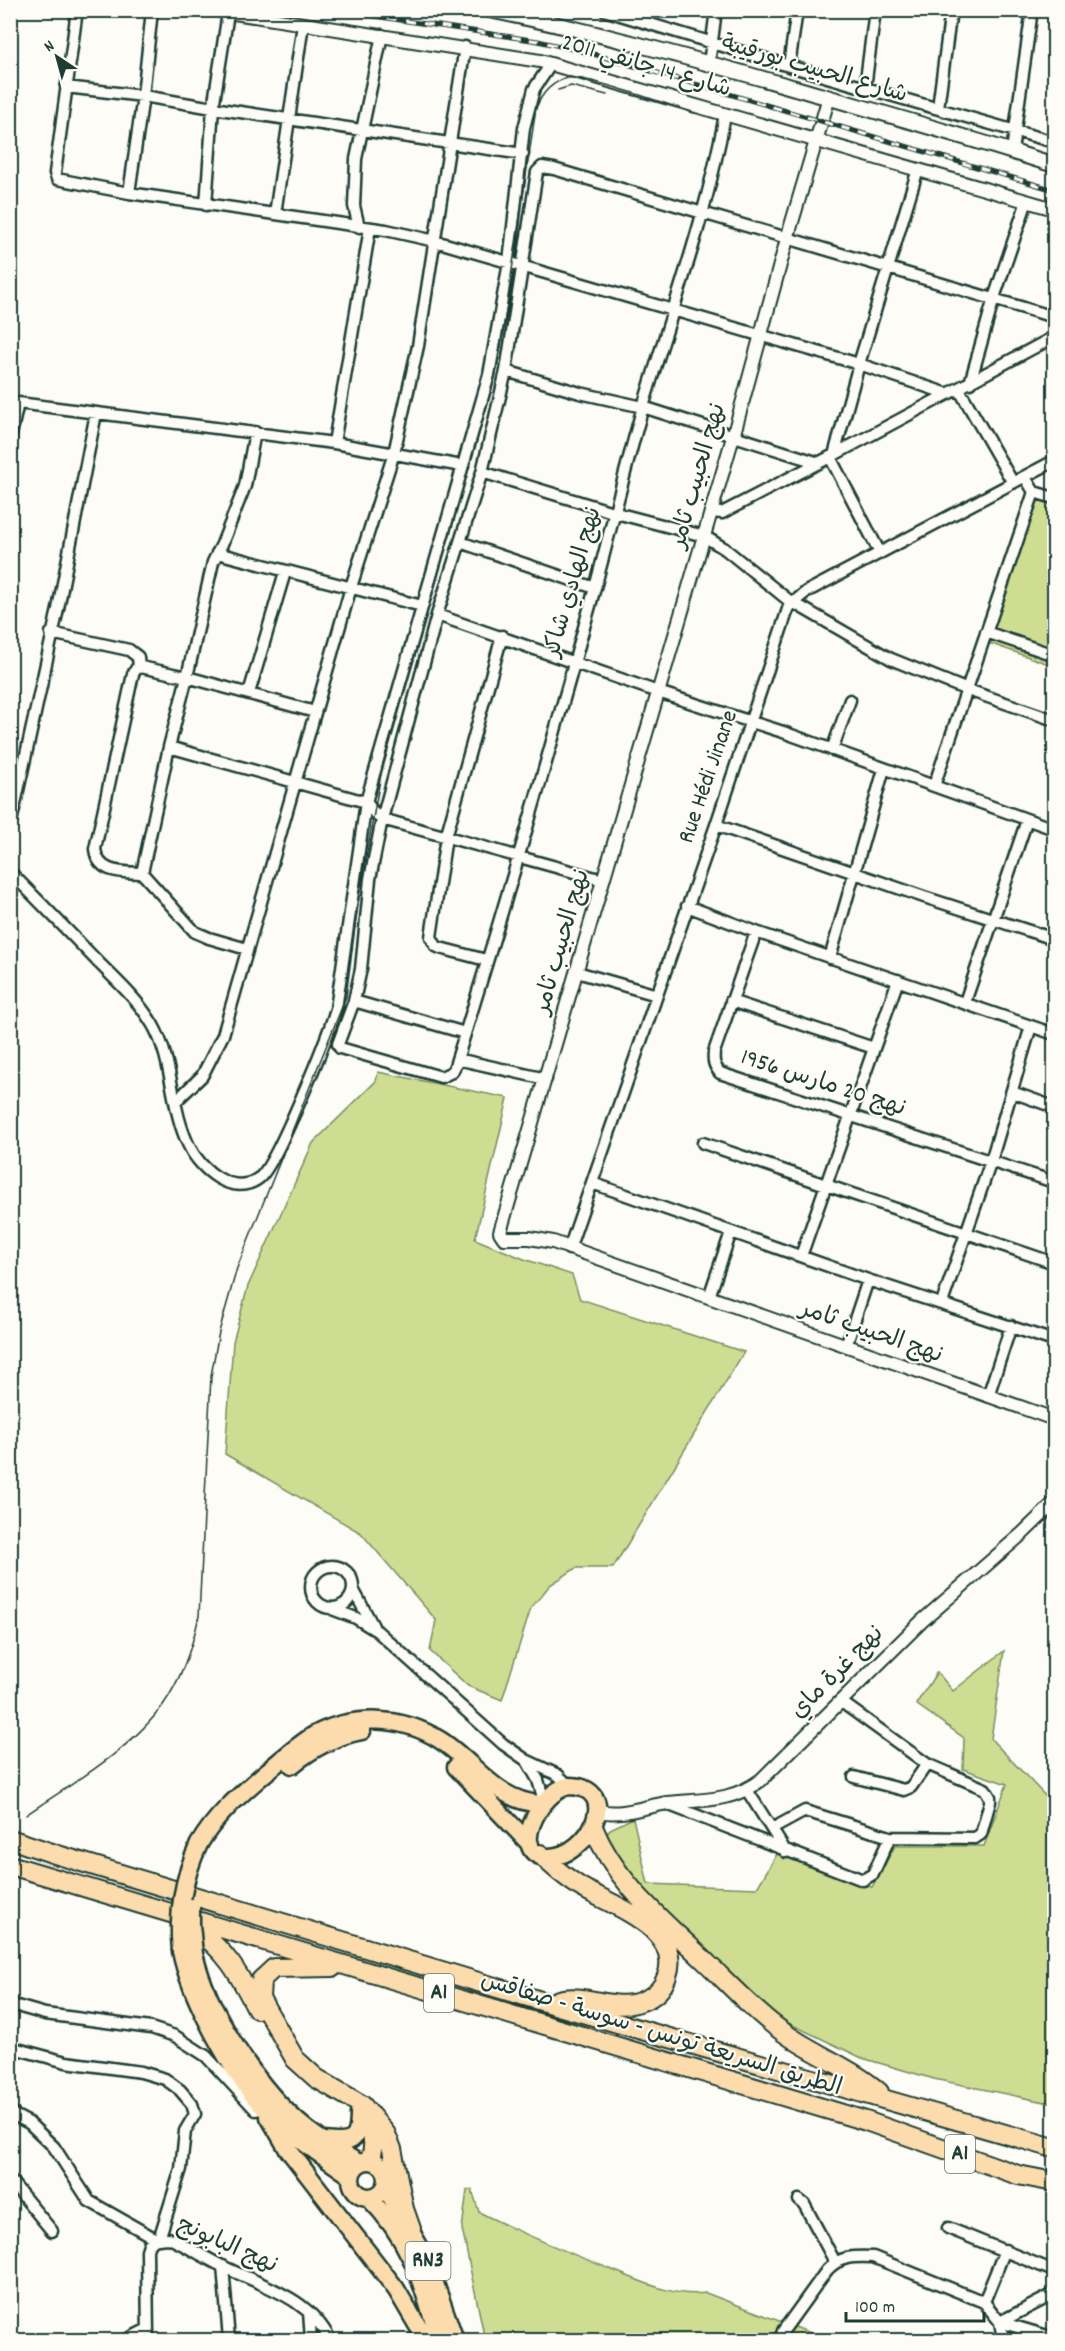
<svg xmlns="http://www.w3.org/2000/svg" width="1065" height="2351" viewBox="0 0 1065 2351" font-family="Dekko,'Playpen Sans Arabic',sans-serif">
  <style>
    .green { fill: #cedd91; stroke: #768d62; stroke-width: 1.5 }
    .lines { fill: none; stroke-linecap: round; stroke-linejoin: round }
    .minor-casing { stroke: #1f3d34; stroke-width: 15 }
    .tertiary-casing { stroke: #1f3d34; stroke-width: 16 }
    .secondary-casing { stroke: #1f3d34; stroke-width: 18 }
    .trunk-casing { stroke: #1f3d34; stroke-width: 21 }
    .motorway-casing { stroke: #1f3d34; stroke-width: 22 }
    .minor { stroke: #fdfcf7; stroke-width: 10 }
    .tertiary { stroke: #fdfcf7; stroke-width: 12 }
    .secondary { stroke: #fdfcf7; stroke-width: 14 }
    .trunk { stroke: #fcdcac; stroke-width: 16 }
    .motorway { stroke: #fcdcac; stroke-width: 18 }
    .tram { stroke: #1f3d34; stroke-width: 1.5 }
    .rail-casing { stroke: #1f3d34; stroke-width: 5 }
    .rail { stroke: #fdfcf7; stroke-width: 3; stroke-dasharray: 9; stroke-linecap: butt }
    .trunk-bridge-casing { stroke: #1f3d34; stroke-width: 21; stroke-linecap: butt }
    .trunk-bridge { stroke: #fcdcac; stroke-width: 16 }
    .labels { text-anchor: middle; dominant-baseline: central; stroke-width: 4.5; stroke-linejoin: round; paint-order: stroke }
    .shield { fill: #fdfcf7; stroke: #62766e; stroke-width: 1.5 }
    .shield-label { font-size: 22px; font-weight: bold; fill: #1f3d34 }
    .street-label { font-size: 24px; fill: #1f3d34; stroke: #fdfcf7 }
  </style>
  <rect width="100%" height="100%" fill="#fdfcf7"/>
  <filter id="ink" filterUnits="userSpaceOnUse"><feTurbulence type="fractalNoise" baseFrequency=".0167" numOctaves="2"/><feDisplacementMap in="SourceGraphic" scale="12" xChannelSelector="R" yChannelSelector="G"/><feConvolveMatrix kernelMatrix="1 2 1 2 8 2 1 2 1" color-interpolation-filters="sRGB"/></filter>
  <g filter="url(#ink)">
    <!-- green -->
    <path class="green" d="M1036 492 1054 498V666L983 641Z
      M378 1072 508 1098 475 1239 524 1259 572 1275 580 1299 744 1352 613 1568H576L550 1585 531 1608 502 1700 468 1686 430 1651 436 1620 361 1533 225 1454 233 1342 248 1286 313 1143 376 1081Z
      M1004 1651 991 1739 1053 1804 1054 1803V2104L934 2079 862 2058 778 2018 643 1891 609 1854 605 1836 610 1829 633 1818 648 1884 757 1888 777 1854 872 1887 895 1846H984L1007 1784 963 1769 964 1738 916 1704 937 1672 953 1691Z
      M467 2190H472L479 2212C520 2233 562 2250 605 2267 636 2279 672 2298 706 2293L829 2340H485L462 2229Z"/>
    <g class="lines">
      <!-- minor casing -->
      <g class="minor-casing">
        <path id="minor" d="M77 10 55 173 57 179 129 193 386 230 435 241 859 364 834 455
          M604 10 789 66 1054 142
          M709 64 716 10
          M789 66 797 10
          M66 87 143 96 213 108 523 154
          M865 88 875 10
          M938 108 951 10
          M725 115C707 215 672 310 643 407 626 465 612 525 596 584 552 745 505 906 455 1066L452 1072 441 1077 340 1048 338 1044 354 1001 361 969 370 879 382 819 437 615 482 472 506 371 537 172 542 167 554 169 1054 317
          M1012 151 1032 10
          M918 169 859 364 948 394
          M129 193 143 96 152 10
          M206 205 213 108 228 13
          M275 214 303 24
          M359 227 354 206 356 159 382 35
          M506 371 580 393 643 407 819 463
          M970 383 994 298 1027 201
          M959 389 1013 483
          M10 402 334 443 462 466
          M10 439 18 403
          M334 443 370 228
          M830 457 1054 337
          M482 472 616 513 704 536 725 549 787 599 891 659 965 689 1054 720
          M1034 492 1054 498
          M711 512 722 513 830 457 880 553
          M460 542 595 588
          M217 553 422 606
          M437 615 658 692 783 732 1054 829
          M986 632 1054 655
          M51 633 129 650 138 657 139 668
          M249 693 285 572
          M169 747 366 802 376 815 382 819 603 880
          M832 750 850 700
          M934 786 1034 492 1025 477
          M716 825 924 897 1054 939
          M10 827 58 609 96 413
          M10 872C40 902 70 933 99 963 118 982 139 1001 153 1025 174 1062 170 1108 189 1146 200 1169 233 1198 259 1178 276 1166 328 1036 336 1009L366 802 489 375 509 262 524 128 534 89 551 64
          M142 873C122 872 98 874 95 849L133 674 136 669 141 667 187 677 315 712
          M687 906 756 932 1054 1034
          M756 932 714 1052C713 1061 714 1066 720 1073L1054 1182
          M247 949 209 938 195 932 142 873 169 747 187 677 213 562 222 544 245 486 255 432
          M830 958 884 769
          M486 960 440 948 436 946 431 937 446 837 502 636
          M577 972 657 995
          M354 1001 465 1033
          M731 1001 874 1048
          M965 1002 1027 820
          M457 1059 546 1079
          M1012 1092 1054 1107
          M176 1101 202 1076 223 1035 351 587 394 453 418 346 465 47
          M703 1143 1054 1263
          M592 1183 868 1280 1054 1341
          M569 1249 716 825 789 606 806 592 1054 461
          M801 1256 898 980
          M709 1297 731 1232
          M942 1303 991 1161 1031 1026
          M846 1346 868 1280
          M988 1396 1011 1326
          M311 1587a21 21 0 1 1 42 0a21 21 0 1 1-42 0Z
          M354 1591 373 1626
          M332 1609 356 1618 377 1631 503 1744 526 1760 558 1775 569 1786
          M527 1761 538 1780 544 1801
          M854 1777 904 1790 911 1787 927 1764
          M747 1790 786 1852
          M667 1804 863 1880 873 1874 890 1837
          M772 1829 805 1811 890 1837 975 1838 981 1834 990 1802V1797L985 1789 927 1764 840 1701
          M10 2004 45 2014 151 2028 175 2036 206 2056 256 2110
          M10 2047 66 2062 141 2072 165 2079 180 2090 192 2104 195 2114 185 2131 181 2169 159 2239
          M10 2113 29 2123 54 2147 89 2201 156 2239
          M10 2180 52 2231
          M799 2200 804 2204 835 2262
          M948 2228 1054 2271
          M223 2266 229 2340
          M984 2302 1005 2250
          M309 2312 311 2340
          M1000 2322 1054 2294
          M1000 2322 1054 2338
          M126 2340 148 2329
          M148 2340 147 2250 149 2244 156 2239 169 2238C187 2246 204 2257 222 2266 262 2286 309 2297 330 2340
          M780 2340 783 2331 827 2270C840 2256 854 2256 873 2257L984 2302 1000 2322 1003 2340"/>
      </g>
      <!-- tertiary casing -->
      <g class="tertiary-casing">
        <path id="tertiary" d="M215 10 540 61 1054 209
          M829 97 787 239 733 437 500 1232 504 1238H530L553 1242 1054 1419
          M598 1811C623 1816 643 1807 667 1803 703 1799 730 1803 761 1780L922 1621 1023 1533 1054 1503"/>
      </g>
      <!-- secondary casing -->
      <g class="secondary-casing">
        <path id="secondary" d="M489 10C594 31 698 60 802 90 886 114 971 138 1054 165"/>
      </g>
      <!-- trunk casing -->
      <g class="trunk-casing">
        <path id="trunk" d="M292 1765C313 1748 335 1736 362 1731
          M456 1767 530 1844
          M569 1786C623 1787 590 1856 549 1857 507 1857 539 1791 569 1786Z
          M199 1844C216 1815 239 1796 264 1774 280 1761 296 1746 314 1735 354 1714 402 1716 440 1740 475 1762 496 1802 541 1804
          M181 1951C190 1997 234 2078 267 2111 293 2136 322 2156 351 2176
          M194 1954C208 2013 258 2090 305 2128 322 2142 340 2152 359 2163
          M269 2117 287 2148 396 2289 426 2340
          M325 2141C352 2144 359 2142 359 2113
          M351 2179a18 18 0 1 1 36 0a18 18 0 1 1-36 0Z
          M386 2188 426 2258 455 2340
          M368 2197C412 2241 422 2283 439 2340"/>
      </g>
      <!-- motorway casing -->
      <g class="motorway-casing">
        <path id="motorway" d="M593 1827C616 1884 664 1921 707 1963 732 1987 757 2014 786 2034 816 2055 851 2068 879 2092
          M10 1839 58 1855 551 2004 1054 2148
          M540 1854C552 1866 565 1877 579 1886 610 1905 684 1928 667 1976 663 1988 654 1997 642 2001 614 2013 584 1991 556 2001
          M10 1865 866 2121 1018 2175 1054 2182
          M191 1927C225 1947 240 1976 257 2009
          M333 1967 274 1968 261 1980 260 1998 295 2059 316 2078 362 2105 386 2134 392 2149 404 2209 411 2229
          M363 2118C374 2131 376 2145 370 2160"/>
      </g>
      <!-- minor -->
      <use href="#minor" class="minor"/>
      <!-- tertiary -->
      <use href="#tertiary" class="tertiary"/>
      <!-- secondary -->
      <use href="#secondary" class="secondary"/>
      <!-- trunk -->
      <use href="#trunk" class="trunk"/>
      <!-- motorway -->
      <use href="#motorway" class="motorway"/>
      <!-- tram -->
      <path class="tram" d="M558 90 571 86 607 95
        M26 1815C71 1784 131 1750 163 1705 182 1678 192 1648 199 1616L211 1376 219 1332 237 1268 346 997 359 896 383 763 493 385 499 358 536 108C542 93 551 82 568 78 586 75 672 106 694 113"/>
      <!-- rail casing -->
      <g class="rail-casing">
        <path id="rail" d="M334 10 538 41 590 53 1054 190"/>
      </g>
      <!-- rail -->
      <use href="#rail" class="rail"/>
      <!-- trunk-bridge casing -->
      <g class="trunk-bridge-casing">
        <path id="trunk-bridge" d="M191 1907V1925L194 1954
          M181 1951C177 1913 183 1878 199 1844"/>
      </g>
      <!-- trunk-bridge -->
      <use href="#trunk-bridge" class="trunk-bridge"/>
    </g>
  </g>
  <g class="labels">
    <!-- shield labels -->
    <g class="shield">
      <rect x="424" y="1974" width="30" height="38" rx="4.5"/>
      <rect x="945" y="2135" width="30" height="38" rx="4.5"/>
      <rect x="405.5" y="2242" width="45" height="38" rx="4.5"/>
    </g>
    <g class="shield-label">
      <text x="439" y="1993">A1</text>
      <text x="960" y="2154">A1</text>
      <text x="428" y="2261">RN3</text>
    </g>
    <!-- street labels -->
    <g class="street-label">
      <text transform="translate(646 67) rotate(16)">شارع 14 جانفي 2011</text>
      <text transform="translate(814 70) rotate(16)">شارع الحبيب بورقيبة</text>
      <text transform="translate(699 476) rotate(-74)">نهج الحبيب ثامر</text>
      <text transform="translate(574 582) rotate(-74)">نهج الهادي شاكر</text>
      <text transform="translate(709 777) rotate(-71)">Rue Hédi Jinane</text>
      <text transform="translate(563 942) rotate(-74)">نهج الحبيب ثامر</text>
      <text transform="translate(823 1084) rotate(18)">نهج 20 مارس 1956</text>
      <text transform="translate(871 1333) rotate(19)">نهج الحبيب ثامر</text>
      <text transform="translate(838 1673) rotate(-45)">نهج غرة ماي</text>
      <text transform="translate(661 2035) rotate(17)">الطريق السريعة تونس - سوسة - صفاقس</text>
      <text transform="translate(227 2246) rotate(24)">نهج البابونج</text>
    </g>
  </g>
  <!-- margin -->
  <rect width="1065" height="2351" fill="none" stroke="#fdfcf7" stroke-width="36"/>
  <rect x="18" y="18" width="1029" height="2315" fill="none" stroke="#1f3d34" stroke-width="2" filter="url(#ink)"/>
  <!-- north arrow -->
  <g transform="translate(57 57) rotate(324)" stroke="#fdfcf7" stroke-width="4.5" paint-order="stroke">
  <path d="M0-4.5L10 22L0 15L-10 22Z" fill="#1f3d34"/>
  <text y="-9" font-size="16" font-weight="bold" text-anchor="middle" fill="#1f3d34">N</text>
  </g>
  <!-- scale -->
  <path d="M846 2312v9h138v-9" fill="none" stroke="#1f3d34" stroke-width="3"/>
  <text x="855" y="2312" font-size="18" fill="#1f3d34" stroke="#fdfcf7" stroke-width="4.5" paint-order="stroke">100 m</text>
</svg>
